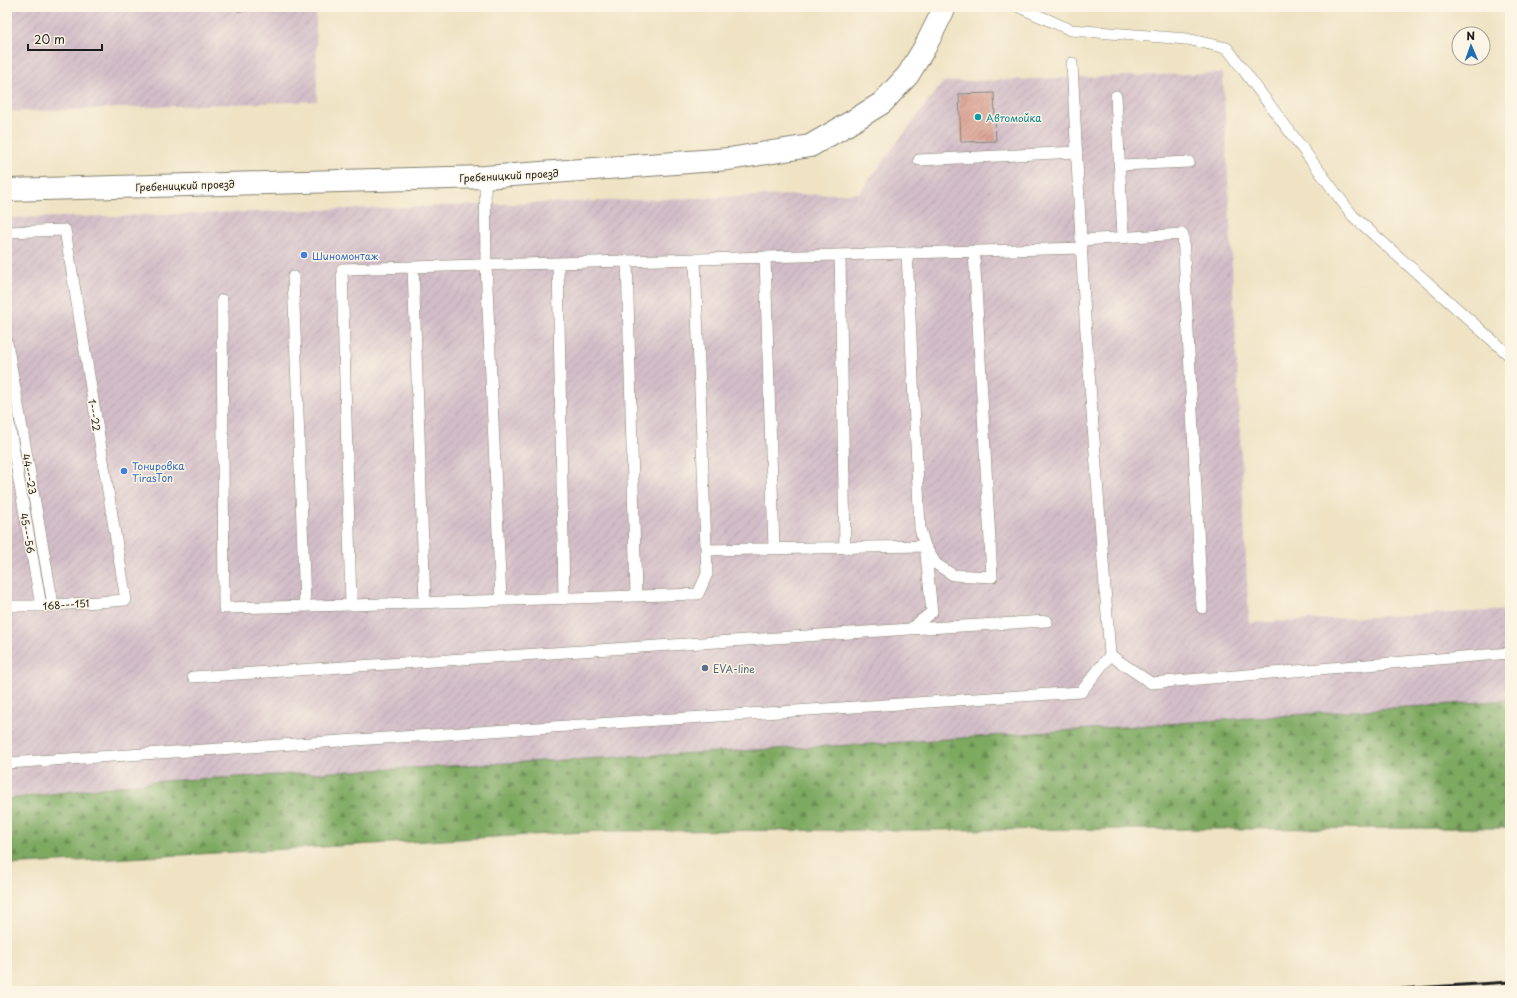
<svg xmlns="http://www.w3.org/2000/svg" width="1517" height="998" viewBox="0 0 1517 998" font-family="'Playpen Sans',sans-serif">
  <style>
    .industrial { fill: url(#industrial-furrows) }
    .forest { fill: url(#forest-firs); stroke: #4c623e }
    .building { fill: url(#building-hatch) }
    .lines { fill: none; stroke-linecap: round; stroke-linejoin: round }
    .lane-casing { stroke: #868070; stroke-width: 12 }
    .secondary-casing { stroke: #868070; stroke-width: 24 }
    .lane { stroke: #fff; stroke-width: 11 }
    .secondary { stroke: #fff; stroke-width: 22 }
    .rail { stroke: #1c1c1c; stroke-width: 3 }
    .culture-dot { fill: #0f9aa8; stroke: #fcf5e5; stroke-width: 1.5 }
    .shop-dot { fill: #3f7fe0; stroke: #fcf5e5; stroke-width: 1.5 }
    .service-dot { fill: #5c6f8a; stroke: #fcf5e5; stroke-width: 1.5 }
    .labels { text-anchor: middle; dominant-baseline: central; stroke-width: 3; stroke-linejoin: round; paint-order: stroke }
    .culture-label { font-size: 10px; fill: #0d838f; stroke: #fcf5e5; text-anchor: start }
    .street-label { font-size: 10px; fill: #1c1c1c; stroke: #fcf5e5 }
    .shop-label { font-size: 10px; fill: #366cbe; stroke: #fcf5e5; text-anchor: start }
    .service-label { font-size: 10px; fill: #4e5e75; stroke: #fcf5e5; text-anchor: start }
  </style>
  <defs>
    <pattern id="industrial-furrows" width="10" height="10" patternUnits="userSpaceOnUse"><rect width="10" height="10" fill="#d2bdc7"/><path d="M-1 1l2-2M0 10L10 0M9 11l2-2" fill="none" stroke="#b4a2aa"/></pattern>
    <pattern id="forest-firs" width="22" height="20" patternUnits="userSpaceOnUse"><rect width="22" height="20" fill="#7da961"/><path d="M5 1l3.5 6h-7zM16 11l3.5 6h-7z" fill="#66894f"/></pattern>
    <pattern id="building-hatch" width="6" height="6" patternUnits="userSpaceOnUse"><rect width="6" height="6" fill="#dba394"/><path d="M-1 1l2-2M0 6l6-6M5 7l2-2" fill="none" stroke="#b18478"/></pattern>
  </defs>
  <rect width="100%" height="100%" fill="#fcf5e5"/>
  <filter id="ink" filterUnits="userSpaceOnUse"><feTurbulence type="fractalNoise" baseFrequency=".025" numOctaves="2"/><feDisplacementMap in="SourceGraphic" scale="8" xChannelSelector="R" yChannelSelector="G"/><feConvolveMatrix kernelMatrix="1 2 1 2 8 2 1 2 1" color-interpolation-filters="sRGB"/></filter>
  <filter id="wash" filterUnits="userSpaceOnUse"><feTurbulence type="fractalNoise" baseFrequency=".012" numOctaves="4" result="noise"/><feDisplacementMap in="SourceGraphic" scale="16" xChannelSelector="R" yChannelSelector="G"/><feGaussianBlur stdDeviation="0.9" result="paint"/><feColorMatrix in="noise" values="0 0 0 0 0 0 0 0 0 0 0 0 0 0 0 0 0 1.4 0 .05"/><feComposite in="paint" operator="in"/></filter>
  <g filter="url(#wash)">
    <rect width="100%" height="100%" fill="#efe3c4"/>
    <!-- industrial -->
    <path class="industrial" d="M7 7H316L317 101 7 112Z
      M1223 73 1249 623 1510 610V700L890 743 162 781 7 798V218L120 216 859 193 943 82Z"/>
    <!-- forest -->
    <path class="forest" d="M1510 700V828L601 831 7 865V799L162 781 890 743Z"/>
    <g id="blocks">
      <!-- building -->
      <path class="building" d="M238 7H296V8L238 11Z
        M994 93 996 141 961 142 959 94Z"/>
    </g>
  </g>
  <g filter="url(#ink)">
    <use href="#blocks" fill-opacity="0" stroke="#868070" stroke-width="1"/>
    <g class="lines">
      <!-- lane casing -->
      <g class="lane-casing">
        <path id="lane" d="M1019 7 1071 30 1187 39 1227 48 1353 216 1510 356
          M1116 96 1123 237
          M919 160 1077 152
          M1120 165 1189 162
          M485 177 486 265 501 600
          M7 232 65 230 126 600 41 606H7
          M1081 240 1183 234 1202 608
          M907 253 920 529 925 546 936 564 953 575 992 577 974 251
          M840 255 845 548
          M765 257 774 549
          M627 261 636 596
          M558 263 564 599
          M413 267 425 603
          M293 277 305 606
          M222 300 224 608 351 605 698 594 707 574 695 259
          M7 343 53 605
          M7 412 41 606
          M351 605 342 269 1082 248
          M910 629 1047 621
          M1110 655 1151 683 1510 653
          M193 677 910 629 932 612 925 546 707 550
          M7 763 1081 692 1110 655 1085 318 1072 63"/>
      </g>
      <!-- secondary casing -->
      <g class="secondary-casing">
        <path id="secondary" d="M7 190 485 177 729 159 810 146 848 124 882 103 908 75 925 47 945 7"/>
      </g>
      <!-- lane -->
      <use href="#lane" class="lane"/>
      <!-- secondary -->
      <use href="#secondary" class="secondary"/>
      <!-- rail -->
      <path class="rail" d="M1367 991 1510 982"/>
    </g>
  </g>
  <!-- markers -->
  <circle class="culture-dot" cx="978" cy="117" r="4"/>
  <g class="shop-dot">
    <circle cx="304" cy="255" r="4"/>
    <circle cx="124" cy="471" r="4"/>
  </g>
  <circle class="service-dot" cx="705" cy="668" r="4"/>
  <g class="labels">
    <!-- culture labels -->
    <g class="culture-label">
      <text x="986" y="117">Автомойка</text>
    </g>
    <!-- street labels -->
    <g class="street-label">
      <text transform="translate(509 175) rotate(-3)">Гребеницкий проезд</text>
      <text transform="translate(185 185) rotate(-2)">Гребеницкий проезд</text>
      <text transform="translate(95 415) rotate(81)">1---22</text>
      <text transform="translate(30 474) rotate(80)">44---23</text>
      <text transform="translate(28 533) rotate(80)">45---56</text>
      <text transform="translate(66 604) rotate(-4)">168---151</text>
    </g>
    <!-- shop labels -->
    <g class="shop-label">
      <text x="312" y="255">Шиномонтаж</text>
      <text x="132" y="465">Тонировка<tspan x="132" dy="12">TirasTon</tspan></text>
    </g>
    <!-- service labels -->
    <g class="service-label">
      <text x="713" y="668">EVA-line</text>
    </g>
  </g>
  <!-- margin -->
  <rect width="1517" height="998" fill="none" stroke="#fcf5e5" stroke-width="24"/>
  <!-- north arrow -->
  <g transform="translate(1471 46) rotate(358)"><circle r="19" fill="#fcf5e5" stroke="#a29e95"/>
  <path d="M0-3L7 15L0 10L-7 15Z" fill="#1f6fb2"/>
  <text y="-6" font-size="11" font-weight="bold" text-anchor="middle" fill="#1c1c1c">N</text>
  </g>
  <!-- scale -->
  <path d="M28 44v6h74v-6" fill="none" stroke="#1c1c1c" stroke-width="2"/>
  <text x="34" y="44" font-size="12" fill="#1c1c1c" stroke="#fcf5e5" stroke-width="3" paint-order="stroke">20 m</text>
</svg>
